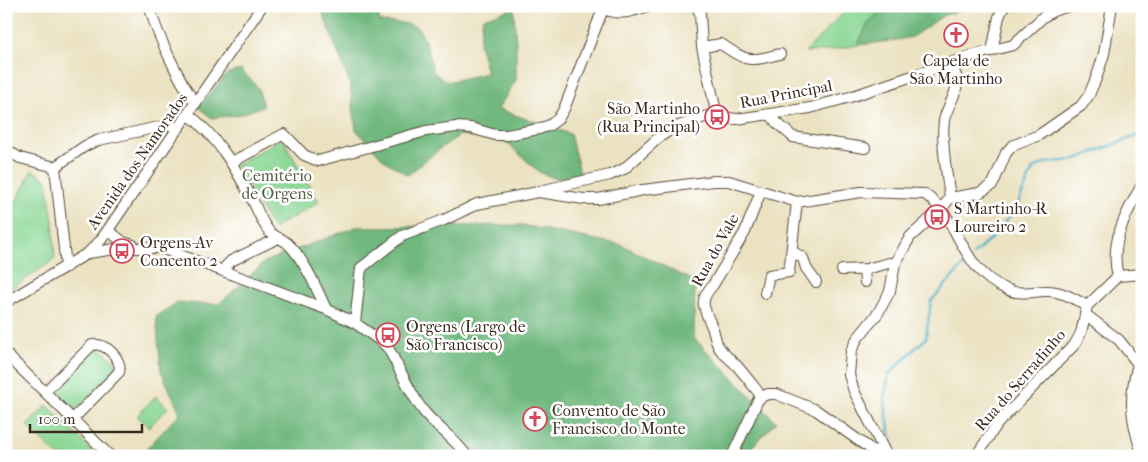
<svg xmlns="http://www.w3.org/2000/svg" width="1148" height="462" viewBox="0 0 1148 462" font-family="'IM FELL French Canon',serif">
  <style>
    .green { fill: #8bd795; stroke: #63805a }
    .forest { fill: #70b87e; stroke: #56714e }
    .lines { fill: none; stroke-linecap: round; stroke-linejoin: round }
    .stream { stroke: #48aec7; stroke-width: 2.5 }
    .minor-casing { stroke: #554636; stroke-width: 12 }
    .minor { stroke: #fff; stroke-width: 10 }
    .labels { text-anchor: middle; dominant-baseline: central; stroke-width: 5; stroke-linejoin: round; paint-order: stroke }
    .poi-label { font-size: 16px; fill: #3b2a1e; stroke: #fff; text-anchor: start }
    .street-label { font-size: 16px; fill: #3b2a1e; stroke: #fff }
    .park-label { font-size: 16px; fill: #535e42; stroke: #fff }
  </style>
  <rect width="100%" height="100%" fill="#fff"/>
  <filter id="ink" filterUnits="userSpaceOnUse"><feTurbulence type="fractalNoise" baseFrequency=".02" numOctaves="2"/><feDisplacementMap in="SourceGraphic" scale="10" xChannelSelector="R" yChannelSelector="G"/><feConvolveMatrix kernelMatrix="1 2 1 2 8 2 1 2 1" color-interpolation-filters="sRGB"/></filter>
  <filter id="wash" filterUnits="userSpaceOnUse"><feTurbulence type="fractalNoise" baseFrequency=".0096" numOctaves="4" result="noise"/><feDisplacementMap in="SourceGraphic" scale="20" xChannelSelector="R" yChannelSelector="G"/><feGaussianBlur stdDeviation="1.12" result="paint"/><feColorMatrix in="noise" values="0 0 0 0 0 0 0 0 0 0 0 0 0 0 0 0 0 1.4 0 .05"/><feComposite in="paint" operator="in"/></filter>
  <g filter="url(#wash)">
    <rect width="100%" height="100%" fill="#ebe2c1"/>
    <!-- green -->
    <path class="green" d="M850 6H884L867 25 858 45 826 51 805 52Z
      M282 138 319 202 273 229 236 165Z
      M32 170 47 180 53 222 55 259 6 292V215L18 198Z
      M98 347 116 362V370L76 410C67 413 61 402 55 396L56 389 93 349Z
      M156 396 168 408 149 427 137 416Z
      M47 405 97 456H57L27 426Z"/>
    <!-- forest -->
    <path class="forest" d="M320 6H376L380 22C391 23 408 21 417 28 426 35 430 62 434 73L447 82 487 73 479 43 483 18 514 8 516 45V80L498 109 570 134 580 173 557 179 539 172 506 142 460 135 442 147 408 175 384 160 356 130 350 84Z
      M884 6H967V9L944 15 912 37 892 41 858 45 867 25Z
      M241 70 258 87 263 105 262 107 238 115 212 118 198 107 228 73Z
      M522 225 622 245 695 282 694 338 776 422 743 456H140L180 413 161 371 156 317 176 303 219 304 266 261 356 227Z"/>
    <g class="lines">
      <!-- stream -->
      <path class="stream" d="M973 255 995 235 1016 208 1033 169 1045 163 1073 160 1142 134
        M894 456 884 399 889 374 926 338 931 301 969 259"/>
    </g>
  </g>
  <g filter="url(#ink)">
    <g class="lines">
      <!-- minor casing -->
      <g class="minor-casing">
        <path id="minor" d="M150 6C153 27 182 87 196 103
          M696 6 700 13 702 47 715 107C720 115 727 119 737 119L810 108 850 97 978 54 1013 45 1043 17 1053 11 1069 6
          M598 7C618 16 628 13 648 6
          M702 47 721 44C748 62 748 62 780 54
          M992 51 999 17 1004 6
          M188 114C219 138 236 169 254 203 258 212 262 222 268 230 272 236 281 238 287 243 303 257 317 289 326 309
          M771 115 776 122 793 137 865 148
          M6 150 20 158 55 167
          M232 162 284 134 304 155 318 161 426 131 456 127 471 128 495 135H507L539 129 550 125 558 119 564 109 603 9
          M55 167 85 146 99 140 168 125 179 128
          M55 167 66 267
          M544 190 610 175 624 169 657 139 673 128 719 112
          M761 191 745 232 713 285C697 302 705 309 712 327 715 333 715 340 718 346 722 354 731 359 737 366 746 376 754 387 762 397
          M950 198 979 193 987 188 993 184 1006 153 1012 146 1039 135 1081 106 1089 95 1097 76 1104 54 1112 6
          M109 231 123 242 133 245
          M792 251 803 258 806 268 816 282
          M88 253 122 248H161L326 309 355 323 382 342 388 348C399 367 412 398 425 413 438 428 456 440 467 456
          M842 270 866 269 889 263 895 264
          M864 270 865 282
          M224 271 226 266 231 261 278 238
          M1118 276C1109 243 1126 213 1142 185
          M1118 276 1142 274
          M765 293 769 275 789 272 797 202
          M6 302 88 253 101 240 262 6
          M1085 314 1119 340 1138 364C1128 399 1131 420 1142 454
          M355 323 361 268 402 236 444 220 477 204 538 192 584 199H598L643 190 714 181H729L797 202 861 192 925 194C931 199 937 204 942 210 963 240 969 273 1006 289 1019 295 1030 292 1044 291 1060 290 1073 298 1087 306
          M6 354 110 456
          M45 392 92 345C105 342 123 359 119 372L73 419
          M732 456 759 398 768 394H776L816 410 872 450 886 453
          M887 456 854 391 849 375 851 351 857 339 878 313 890 291 895 264 910 237 941 209 950 198C947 173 941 145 944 121 946 107 958 94 957 80 956 71 950 67 941 66
          M976 456 998 423 1075 344 1081 333 1087 306 1118 276"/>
      </g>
      <!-- minor -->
      <use href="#minor" class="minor"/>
    </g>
  </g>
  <!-- icons -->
  <defs>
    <g id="church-ring" transform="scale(1.25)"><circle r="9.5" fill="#fff" stroke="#d1495b" stroke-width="1.5"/><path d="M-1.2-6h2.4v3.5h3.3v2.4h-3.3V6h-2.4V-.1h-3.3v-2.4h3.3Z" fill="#d1495b"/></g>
    <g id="bus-ring" transform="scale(1.25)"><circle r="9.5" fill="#fff" stroke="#d1495b" stroke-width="1.5"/><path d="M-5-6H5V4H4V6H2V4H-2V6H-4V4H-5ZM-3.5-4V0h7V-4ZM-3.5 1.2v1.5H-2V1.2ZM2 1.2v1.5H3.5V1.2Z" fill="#d1495b"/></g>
  </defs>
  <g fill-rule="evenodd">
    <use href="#church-ring" x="956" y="35"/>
    <use href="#bus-ring" x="717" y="117"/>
    <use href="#bus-ring" x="937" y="217"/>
    <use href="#bus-ring" x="122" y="251"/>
    <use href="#bus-ring" x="388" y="335"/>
    <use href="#church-ring" x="535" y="419"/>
  </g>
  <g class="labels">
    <!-- poi labels -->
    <g class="poi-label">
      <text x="956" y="60" text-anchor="middle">Capela de<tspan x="956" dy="18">São Martinho</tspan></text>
      <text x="700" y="108" text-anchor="end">São Martinho<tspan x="700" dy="18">(Rua Principal)</tspan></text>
      <text x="954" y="208">S Martinho-R<tspan x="954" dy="18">Loureiro 2</tspan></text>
      <text x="140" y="242">Orgens-Av<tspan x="140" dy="18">Concento 2</tspan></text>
      <text x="406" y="326">Orgens (Largo de<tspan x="406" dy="18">São Francisco)</tspan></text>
      <text x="552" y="410">Convento de São<tspan x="552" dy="18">Francisco do Monte</tspan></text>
    </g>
    <!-- street labels -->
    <g class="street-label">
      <text transform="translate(786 94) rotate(-11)">Rua Principal</text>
      <text transform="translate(137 161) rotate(-55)">Avenida dos Namorados</text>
      <text transform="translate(715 250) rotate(-61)">Rua do Vale</text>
      <text transform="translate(1020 380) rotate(-49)">Rua do Serradinho</text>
    </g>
    <!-- park labels -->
    <g class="park-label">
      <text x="277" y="175">Cemitério<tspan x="277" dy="18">de Orgens</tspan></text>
    </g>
  </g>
  <!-- margin -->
  <rect width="1148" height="462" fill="none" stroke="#fff" stroke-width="25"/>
  <!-- scale -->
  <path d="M30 424v8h112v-8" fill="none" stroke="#3b2a1e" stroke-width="2.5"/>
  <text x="38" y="424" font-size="15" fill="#3b2a1e" stroke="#ffffff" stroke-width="4" paint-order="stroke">100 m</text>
</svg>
